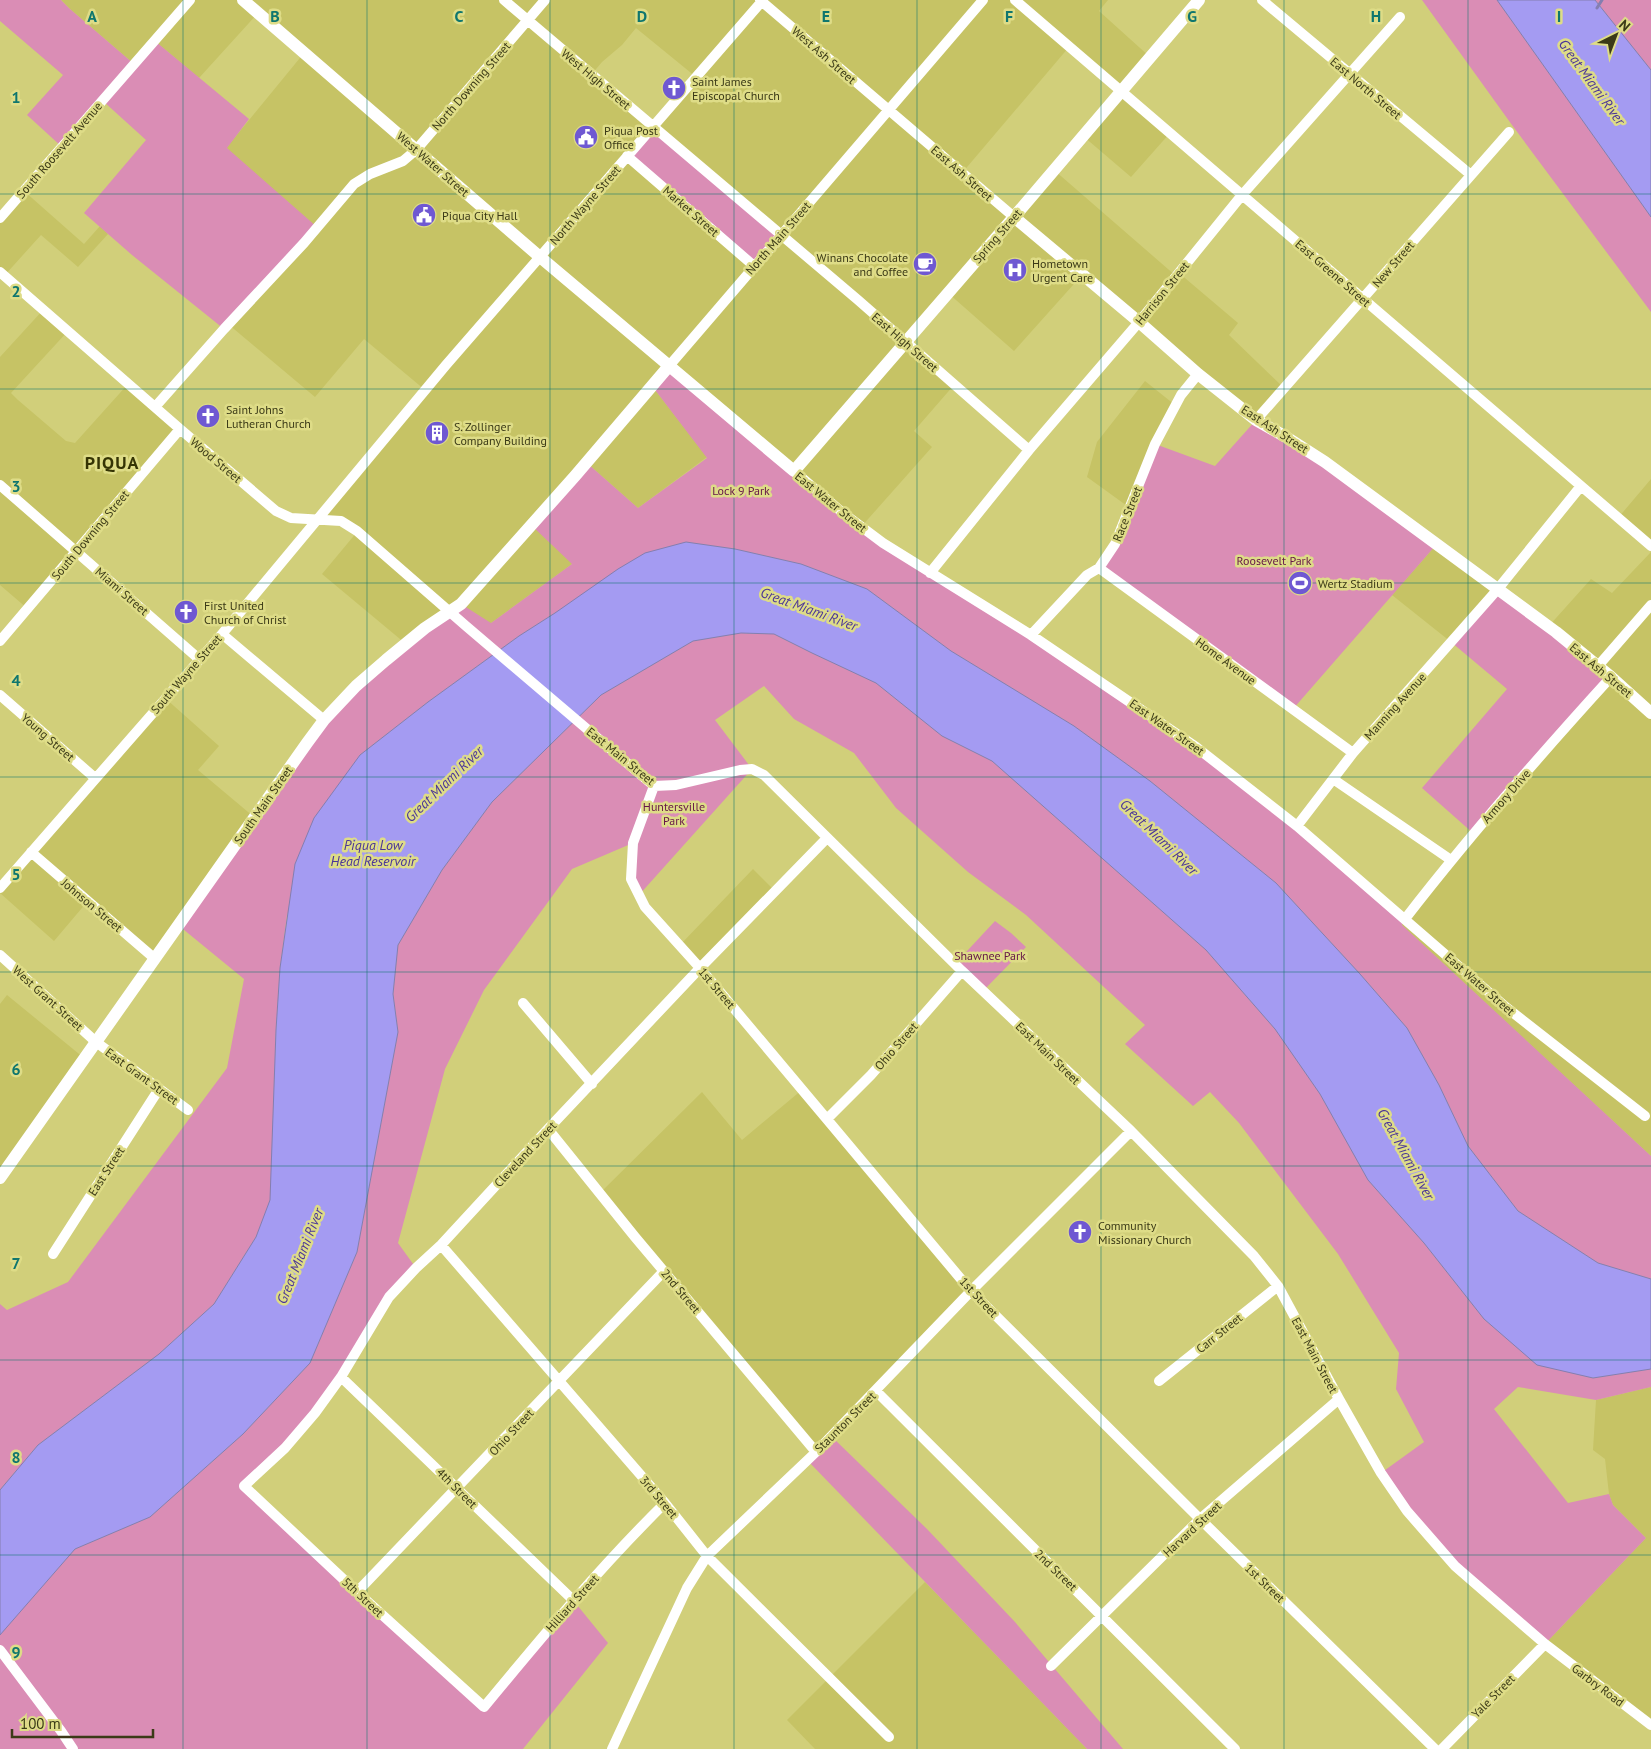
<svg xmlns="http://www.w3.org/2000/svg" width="1651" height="1749" viewBox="0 0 1651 1749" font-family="'PT Sans',sans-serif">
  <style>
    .built { fill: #c6c365; fill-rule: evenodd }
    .green { fill: #da8db5 }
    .water { fill: #a49bf2; stroke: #847eb0 }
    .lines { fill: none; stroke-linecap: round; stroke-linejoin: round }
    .stream { stroke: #847eb0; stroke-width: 3 }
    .minor { stroke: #fff; stroke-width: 10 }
    .major { stroke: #fff; stroke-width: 12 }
    .grid { fill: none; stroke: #0f766e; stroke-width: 1; stroke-opacity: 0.55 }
    .labels { text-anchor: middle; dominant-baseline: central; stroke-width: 5; stroke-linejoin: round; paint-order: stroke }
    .street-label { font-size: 12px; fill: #3b3a17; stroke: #dedc87 }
    .poi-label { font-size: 12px; fill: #3b3a17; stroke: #dedc87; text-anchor: start }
    .park-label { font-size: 12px; fill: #651647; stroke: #dedc87 }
    .water-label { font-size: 14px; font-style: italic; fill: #4a3598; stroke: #dedc87 }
    .district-label { font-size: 18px; font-weight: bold; letter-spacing: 1px; fill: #353404; stroke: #dedc87 }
    .grid-label { font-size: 16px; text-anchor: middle; font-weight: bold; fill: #0f766e; stroke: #dedc87; stroke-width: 5; stroke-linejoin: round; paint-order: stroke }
  </style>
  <rect width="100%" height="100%" fill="#d1cf7a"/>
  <!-- built -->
  <path class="built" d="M61 0H1108L1099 11 1150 57 1121 91 1170 133 1131 177 1083 136 1121 91 1069 47 962 173 1014 217 1054 170 1176 276 1179 273 1238 323 1229 335 1284 388 1256 420 1082 275 1014 351 948 293 905 342 954 385 914 431 932 447 861 527 652 386 707 457 638 508 587 463 572 564 491 623 406 644 322 574 357 532 318 519 425 390 364 339 315 397 228 324 227 147 304 53 258 13 199 78 155 41 134 64 70 9ZM636 28 696 77 653 126 591 75 602 62 622 45Z
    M24 191 84 244 100 226 108 234 78 267 41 235 4 276 0 272V218Z
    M43 310 68 331 11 393 18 400 66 441 75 443 128 384 180 429 28 609 0 585V357Z
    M1145 381 1175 405 1130 508 1087 477 1097 442Z
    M1651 479V546L1618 518Z
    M1436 545 1497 590 1451 642 1392 595Z
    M1651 552V1156L1401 925 1451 860 1559 735 1548 627 1591 579 1612 593Z
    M165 698 219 746 198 770 254 817 154 958 87 902 54 941 0 893V888Z
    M753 869 775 891 700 968 680 945Z
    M7 995 84 1058 0 1178V1004Z
    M803 1089 971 1291 816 1452 600 1193 702 1092 742 1140Z
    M1651 1387V1725L1545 1644 1646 1538 1613 1505 1609 1494 1605 1459 1593 1450 1596 1400Z
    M925 1582 1087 1749H815L787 1720Z"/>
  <!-- green -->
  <path class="green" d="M0 0H61L70 9 134 64 155 41 249 119 227 148 317 227 224 329 132 255 84 213 146 140 103 101 62 147 27 115 63 75 0 21Z
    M1422 0H1497L1651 217V312L1512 125Z
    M1595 0H1651V70Z
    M653 127 781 235 754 266 627 156Z
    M669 366 843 513 1196 747 1405 919 1402 925 1651 1156V1279L1598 1263 1518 1211 1468 1146 1439 1085 1407 1028 1360 974 1276 883 1150 781 1074 726 951 651 867 589 801 564 735 549 686 542 555 613 519 636 428 702 360 755 287 915 280 968 276 1030 271 1200 256 1237 214 1304 159 1354 38 1445 0 1490V1304L7 1310 68 1282 227 1068 244 979 178 925 324 720 461 604 491 623 572 564 531 525 587 463 638 508 707 458 652 386Z
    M1256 420 1436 545 1293 709 1099 568 1155 444 1215 466Z
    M1497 590 1611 677 1474 834 1422 788 1507 689 1451 642Z
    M741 633 774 634 812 653 876 683 942 736 992 761 1206 950 1275 1029 1320 1094 1368 1180 1424 1243 1484 1319 1537 1364 1593 1378 1651 1369V1387L1596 1400 1518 1387 1494 1409 1568 1503 1609 1494 1613 1505 1646 1538 1545 1644 1455 1566 1381 1473 1424 1442 1396 1389 1399 1353 1338 1254 1239 1123 1210 1092 1193 1106 1125 1044 1145 1025 1026 915 968 872 896 808 854 753 794 719 764 686 715 720 752 769 639 895 631 879 633 843 572 869 484 990 445 1069 398 1243 416 1268 389 1297 315 1413 245 1485 484 1706 573 1600 608 1643 523 1749H0V1635L2 1632 75 1549 150 1517 243 1434 310 1363 357 1252 398 1032 393 994 398 945 442 870 492 802 601 695 693 641Z
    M995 921 1011 933 1026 947 983 991 955 964Z
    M831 1436 927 1529 1015 1622 1123 1749H1087L807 1460Z"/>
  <!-- water -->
  <path class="water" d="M1497 0H1595L1651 70V217Z
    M686 542 735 549 801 564 867 589 951 651 1074 726 1150 781 1276 883 1360 974 1407 1028 1439 1085 1468 1146 1518 1211 1598 1263 1651 1279V1369L1593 1378 1537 1365 1484 1319 1424 1243 1368 1180 1320 1094 1275 1029 1206 950 992 761 942 736 876 683 812 653 774 634 741 633 693 641 601 695 492 802 442 870 398 945 393 994 398 1032 357 1252 310 1363 243 1434 150 1517 75 1549 0 1635V1490L38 1445 159 1354 214 1304 256 1237 270 1200 276 1030 280 968 295 864 314 818 360 755 428 702 519 636 555 613 618 569 645 553Z"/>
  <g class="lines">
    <!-- stream -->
    <path class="stream" d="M1597 8 1602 0"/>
    <!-- minor -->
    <path class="minor" d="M504 0 858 300 1029 450
      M760 0 1014 217
      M1015 0 1651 546
      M1262 0 1471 175
      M627 156 754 266
      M0 218 190 0
      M0 272 180 429 276 511 291 518 341 521 357 531 466 626 654 786 676 785 740 770 752 769 764 775 962 971 1131 1131 1254 1256 1278 1286 1339 1399 1381 1473 1407 1511 1455 1566 1545 1644 1651 1725
      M669 366 983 0
      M155 407 224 329 304 243 354 184 370 174 403 161 416 150 545 0
      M1256 420 1509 132
      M794 471 843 513 883 543 1031 635 1196 747 1297 826 1507 1008 1645 1116
      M0 485 199 659
      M1099 568 1353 753
      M930 573 1029 450 1139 322 1242 195 1400 17
      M222 634 324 720
      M1031 635 1087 575 1099 568 1115 544 1155 444 1181 395 1198 374
      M0 641 180 429
      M1598 666 1651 605
      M0 695 95 778
      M1333 779 1451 860
      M654 786 633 843 631 879 645 907 700 968 971 1291 1200 1519 1435 1749
      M1297 826 1353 753 1497 590 1581 486
      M31 852 154 958
      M0 888 222 634 446 365 763 0
      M1405 919C1470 835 1540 755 1611 677
      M0 955 96 1042 188 1110
      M523 1003 592 1084
      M828 1118 871 1075 962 971
      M548 1129 635 1237 816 1452
      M441 1245 665 1503 707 1556 889 1737
      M53 1254 159 1089
      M341 1377 573 1600
      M1159 1381 1278 1286
      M876 1391 1235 1749
      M665 1503C600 1567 542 1637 484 1707L357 1592 244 1486 285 1448 315 1413 341 1377 389 1297 416 1268 441 1245 548 1129 700 968 827 838
      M357 1592 664 1271
      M0 1650 61 1731 73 1749
      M1051 1666 1200 1519 1339 1399
      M612 1749 687 1588 707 1556 816 1452 971 1291 1131 1131
      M1442 1749 1545 1644"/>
    <!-- major -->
    <path class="major" d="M243 0 540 257 794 471 1014 217 1199 0
      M1014 217 1139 322 1198 374 1256 420 1286 437 1325 462 1556 632 1611 677 1651 713
      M0 1178 307 743 324 720 356 686 386 660 425 628 461 604 575 476 669 366"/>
  </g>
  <!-- grid -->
  <path class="grid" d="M183 0V1749M367 0V1749M550 0V1749M734 0V1749M917 0V1749M1101 0V1749M1284 0V1749M1468 0V1749M0 194H1651M0 389H1651M0 583H1651M0 777H1651M0 972H1651M0 1166H1651M0 1360H1651M0 1555H1651"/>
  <!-- icons -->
  <defs>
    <g id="church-disc" transform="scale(1.25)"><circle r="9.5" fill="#6f58d2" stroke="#dedc87"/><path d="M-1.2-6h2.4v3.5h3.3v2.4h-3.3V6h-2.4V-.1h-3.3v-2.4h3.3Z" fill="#fff"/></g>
    <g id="civic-disc" transform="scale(1.25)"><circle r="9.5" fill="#6f58d2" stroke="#dedc87"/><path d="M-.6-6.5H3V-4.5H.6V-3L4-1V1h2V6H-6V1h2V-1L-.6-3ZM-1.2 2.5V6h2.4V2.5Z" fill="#fff"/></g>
    <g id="cafe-disc" transform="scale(1.25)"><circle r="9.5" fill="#6f58d2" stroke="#dedc87"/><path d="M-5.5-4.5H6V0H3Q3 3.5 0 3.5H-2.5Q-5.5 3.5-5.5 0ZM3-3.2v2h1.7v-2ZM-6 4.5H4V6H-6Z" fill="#fff"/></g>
    <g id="hospital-disc" transform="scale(1.25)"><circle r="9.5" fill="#6f58d2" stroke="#dedc87"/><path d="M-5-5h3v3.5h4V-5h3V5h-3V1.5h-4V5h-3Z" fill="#fff"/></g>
    <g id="building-disc" transform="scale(1.25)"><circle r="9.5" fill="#6f58d2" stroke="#dedc87"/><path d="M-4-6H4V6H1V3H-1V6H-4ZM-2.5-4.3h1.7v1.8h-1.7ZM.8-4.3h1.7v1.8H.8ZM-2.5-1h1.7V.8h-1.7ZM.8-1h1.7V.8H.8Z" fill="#fff"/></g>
    <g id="stadium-disc" transform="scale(1.25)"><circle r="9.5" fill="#6f58d2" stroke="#dedc87"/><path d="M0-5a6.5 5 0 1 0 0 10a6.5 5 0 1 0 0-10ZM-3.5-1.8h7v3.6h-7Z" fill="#fff"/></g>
  </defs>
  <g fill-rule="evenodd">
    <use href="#church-disc" x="674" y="88"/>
    <use href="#civic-disc" x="586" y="137"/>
    <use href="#civic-disc" x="424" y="215"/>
    <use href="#cafe-disc" x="925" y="264"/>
    <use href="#hospital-disc" x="1015" y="270"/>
    <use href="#church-disc" x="208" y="416"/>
    <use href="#building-disc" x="437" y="433"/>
    <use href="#stadium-disc" x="1300" y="583"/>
    <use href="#church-disc" x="186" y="612"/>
    <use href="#church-disc" x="1080" y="1232"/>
  </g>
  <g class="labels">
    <!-- street labels -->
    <g class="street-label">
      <text transform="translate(824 55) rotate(41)">West Ash Street</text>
      <text transform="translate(596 79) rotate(40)">West High Street</text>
      <text transform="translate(471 86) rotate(-49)">North Downing Street</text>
      <text transform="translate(1366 88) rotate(40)">East North Street</text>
      <text transform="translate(59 150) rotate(-49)">South Roosevelt Avenue</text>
      <text transform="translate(433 164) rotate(41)">West Water Street</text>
      <text transform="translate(962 173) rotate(41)">East Ash Street</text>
      <text transform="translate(585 205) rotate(-49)">North Wayne Street</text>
      <text transform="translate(691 211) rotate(41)">Market Street</text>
      <text transform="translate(997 236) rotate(-49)">Spring Street</text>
      <text transform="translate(778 238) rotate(-49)">North Main Street</text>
      <text transform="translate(1393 264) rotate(-49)">New Street</text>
      <text transform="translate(1333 273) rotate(41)">East Greene Street</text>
      <text transform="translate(1162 293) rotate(-51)">Harrison Street</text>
      <text transform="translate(905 342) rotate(41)">East High Street</text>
      <text transform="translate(1275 429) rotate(33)">East Ash Street</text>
      <text transform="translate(216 460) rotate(40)">Wood Street</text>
      <text transform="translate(831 502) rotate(39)">East Water Street</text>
      <text transform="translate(1127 514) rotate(-68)">Race Street</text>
      <text transform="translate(90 535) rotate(-50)">South Downing Street</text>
      <text transform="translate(122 591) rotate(41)">Miami Street</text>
      <text transform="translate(1226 661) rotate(36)">Home Avenue</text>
      <text transform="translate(1601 670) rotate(40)">East Ash Street</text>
      <text transform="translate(186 674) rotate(-49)">South Wayne Street</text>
      <text transform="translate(1395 706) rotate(-48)">Manning Avenue</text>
      <text transform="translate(1167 727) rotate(35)">East Water Street</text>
      <text transform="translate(48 737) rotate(41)">Young Street</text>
      <text transform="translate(621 756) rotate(39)">East Main Street</text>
      <text transform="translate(1506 796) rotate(-49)">Armory Drive</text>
      <text transform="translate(263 805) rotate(-55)">South Main Street</text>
      <text transform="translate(92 905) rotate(40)">Johnson Street</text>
      <text transform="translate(1480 984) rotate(41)">East Water Street</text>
      <text transform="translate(717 988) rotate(50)">1st Street</text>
      <text transform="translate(48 998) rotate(42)">West Grant Street</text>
      <text transform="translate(896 1046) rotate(-49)">Ohio Street</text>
      <text transform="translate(1048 1053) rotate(44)">East Main Street</text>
      <text transform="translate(142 1076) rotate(36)">East Grant Street</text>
      <text transform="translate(525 1154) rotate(-47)">Cleveland Street</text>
      <text transform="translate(106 1171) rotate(-57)">East Street</text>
      <text transform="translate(681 1291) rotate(50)">2nd Street</text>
      <text transform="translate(979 1297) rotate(47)">1st Street</text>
      <text transform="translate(1219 1333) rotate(-39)">Carr Street</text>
      <text transform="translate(1315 1355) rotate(62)">East Main Street</text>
      <text transform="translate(845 1422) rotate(-45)">Staunton Street</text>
      <text transform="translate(511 1432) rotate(-47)">Ohio Street</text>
      <text transform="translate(457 1488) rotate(45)">4th Street</text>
      <text transform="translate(659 1497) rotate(50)">3rd Street</text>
      <text transform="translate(1192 1529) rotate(-43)">Harvard Street</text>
      <text transform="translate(1056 1570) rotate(44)">2nd Street</text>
      <text transform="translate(1265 1583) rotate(44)">1st Street</text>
      <text transform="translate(363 1597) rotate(43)">5th Street</text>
      <text transform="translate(572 1603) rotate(-48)">Hilliard Street</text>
      <text transform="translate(1598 1685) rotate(37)">Garbry Road</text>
      <text transform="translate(1493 1696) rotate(-45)">Yale Street</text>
    </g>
    <!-- poi labels -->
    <g class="poi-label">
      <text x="692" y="81">Saint James<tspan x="692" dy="14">Episcopal Church</tspan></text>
      <text x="604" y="130">Piqua Post<tspan x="604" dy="14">Office</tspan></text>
      <text x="442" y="215">Piqua City Hall</text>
      <text x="908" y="257" text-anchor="end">Winans Chocolate<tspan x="908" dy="14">and Coffee</tspan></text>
      <text x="1032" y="263">Hometown<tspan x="1032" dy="14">Urgent Care</tspan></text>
      <text x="226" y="409">Saint Johns<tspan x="226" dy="14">Lutheran Church</tspan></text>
      <text x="454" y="426">S. Zollinger<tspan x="454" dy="14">Company Building</tspan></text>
      <text x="1318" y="583">Wertz Stadium</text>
      <text x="204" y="605">First United<tspan x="204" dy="14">Church of Christ</tspan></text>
      <text x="1098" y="1225">Community<tspan x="1098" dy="14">Missionary Church</tspan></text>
    </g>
    <!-- park labels -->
    <g class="park-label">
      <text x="741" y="490">Lock 9 Park</text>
      <text x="1274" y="560">Roosevelt Park</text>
      <text x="674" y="806">Huntersville<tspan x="674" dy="14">Park</tspan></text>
      <text x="990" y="955">Shawnee Park</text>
    </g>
    <!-- water labels -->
    <g class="water-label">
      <text transform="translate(1592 82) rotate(54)">Great Miami River</text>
      <text transform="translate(809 609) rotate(20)">Great Miami River</text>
      <text transform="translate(444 784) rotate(-44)">Great Miami River</text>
      <text transform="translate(1159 837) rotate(44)">Great Miami River</text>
      <text x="373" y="845">Piqua Low<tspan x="373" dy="16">Head Reservoir</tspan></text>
      <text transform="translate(1406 1154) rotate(61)">Great Miami River</text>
      <text transform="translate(300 1256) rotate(-68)">Great Miami River</text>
    </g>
    <!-- district labels -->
    <g class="district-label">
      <text x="112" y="462">PIQUA</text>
    </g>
  </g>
  <g class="grid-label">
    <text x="92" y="22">A</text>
    <text x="275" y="22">B</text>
    <text x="459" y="22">C</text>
    <text x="642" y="22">D</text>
    <text x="826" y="22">E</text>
    <text x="1009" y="22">F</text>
    <text x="1192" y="22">G</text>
    <text x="1376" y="22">H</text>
    <text x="1559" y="22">I</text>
    <text x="16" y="103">1</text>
    <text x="16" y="297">2</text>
    <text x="16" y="492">3</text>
    <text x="16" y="686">4</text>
    <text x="16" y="880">5</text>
    <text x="16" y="1075">6</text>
    <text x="16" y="1269">7</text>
    <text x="16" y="1463">8</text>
    <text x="16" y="1658">9</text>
  </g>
  <!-- north arrow -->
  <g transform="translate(1616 35) rotate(42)" stroke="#dedc87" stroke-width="4" paint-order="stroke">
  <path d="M0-4L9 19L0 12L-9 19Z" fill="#3b3a17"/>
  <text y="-8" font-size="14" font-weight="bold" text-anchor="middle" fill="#3b3a17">N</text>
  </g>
  <!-- scale -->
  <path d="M12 1729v8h141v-8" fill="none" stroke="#3b3a17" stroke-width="2.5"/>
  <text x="20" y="1729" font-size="15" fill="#3b3a17" stroke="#dedc87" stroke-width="4" paint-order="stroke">100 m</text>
</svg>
